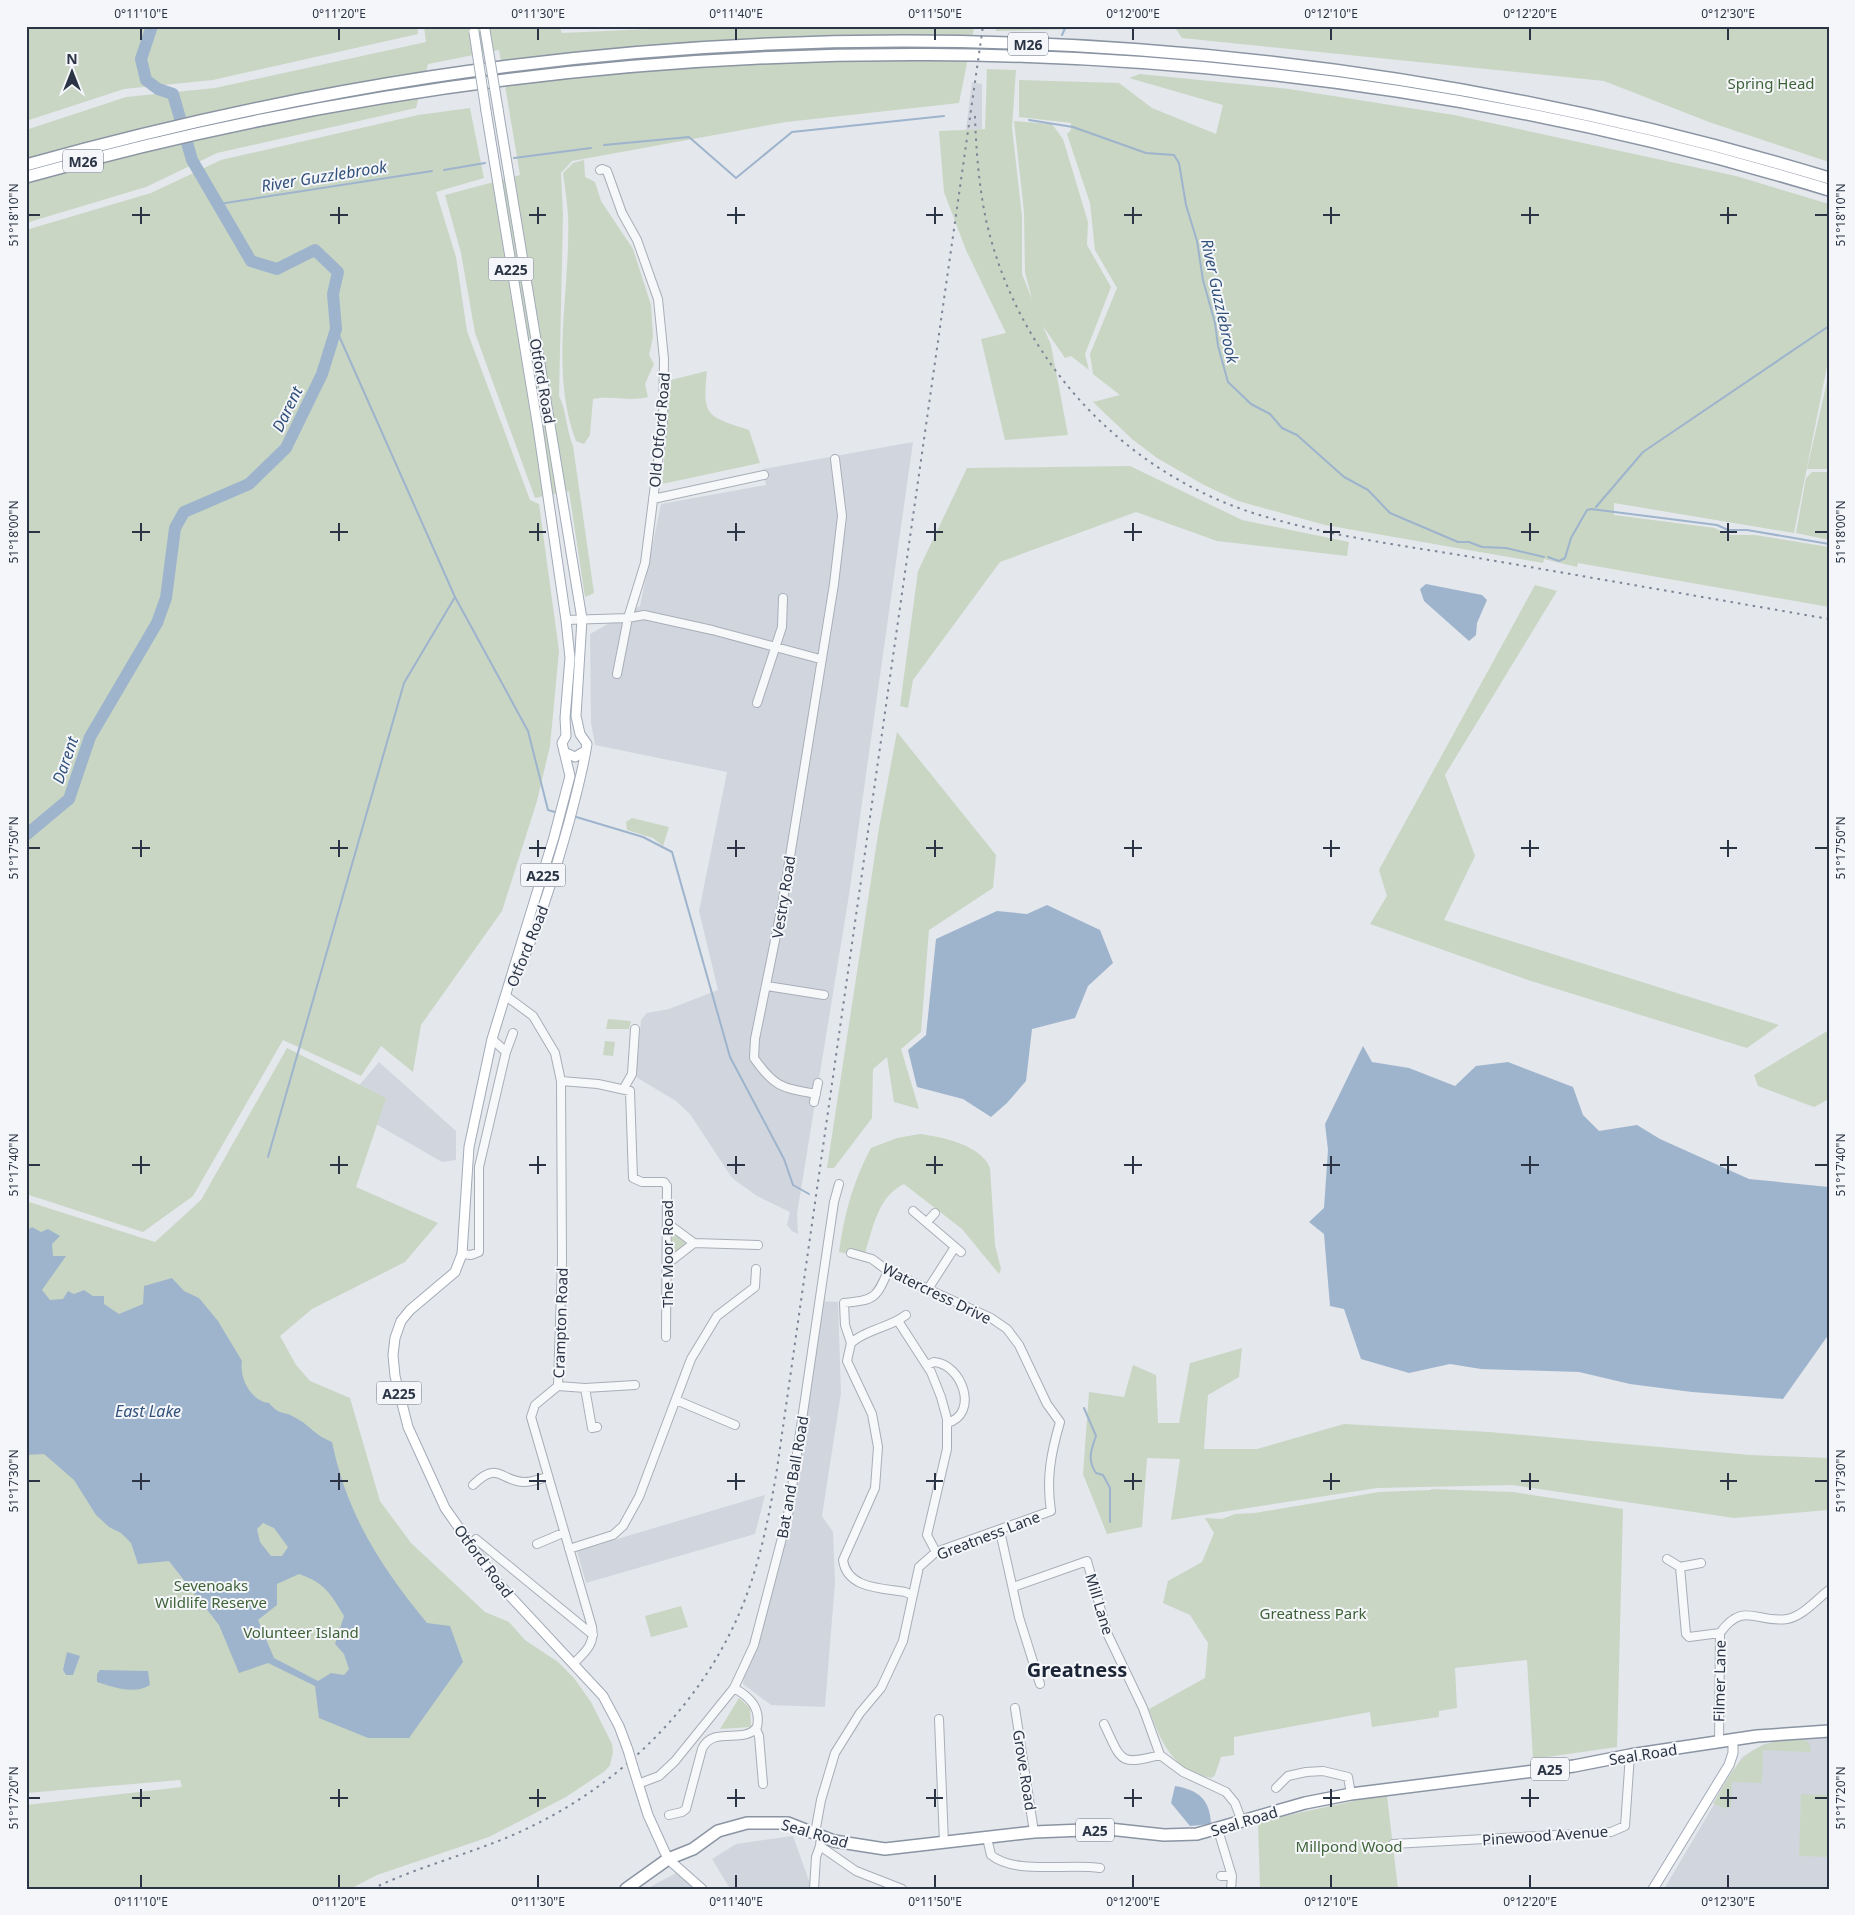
<svg xmlns="http://www.w3.org/2000/svg" width="1855" height="1915" viewBox="0 0 1855 1915" font-family="'Noto Sans',sans-serif">
  <style>
    .built { fill: #d1d6de }
    .green { fill: #c9d6c4 }
    .water { fill: #9eb4cd; fill-rule: evenodd }
    .lines { fill: none; stroke-linecap: round; stroke-linejoin: round }
    .stream { stroke: #9eb4cd; stroke-width: 2 }
    .river { stroke: #9eb4cd; stroke-width: 12 }
    .minor-casing { stroke: #a8aeb7; stroke-width: 10 }
    .major-casing { stroke: #a2abb8; stroke-width: 11 }
    .highway-casing { stroke: #8a94a3; stroke-width: 14 }
    .minor { stroke: #f7f8fa; stroke-width: 8 }
    .major { stroke: #fff; stroke-width: 9 }
    .highway { stroke: #fff; stroke-width: 11 }
    .rail { stroke: #7c8696; stroke-width: 2; stroke-dasharray: 2.5 5; stroke-linecap: butt }
    .major-bridge-casing { stroke: #a2abb8; stroke-width: 11; stroke-linecap: butt }
    .major-bridge { stroke: #fff; stroke-width: 9 }
    .ticks { fill: none; stroke: #2a3445; stroke-width: 2 }
    .labels { text-anchor: middle; dominant-baseline: central; stroke-width: 4; stroke-linejoin: round; paint-order: stroke }
    .shield { fill: #f4f6f9; stroke: #676e7b; stroke-width: 1 }
    .shield-label { font-size: 14px; font-weight: bold; fill: #2a3445 }
    .park-label { font-size: 15px; fill: #3e6237; stroke: #f4f6f9 }
    .street-label { font-size: 15px; fill: #2a3445; stroke: #f4f6f9 }
    .water-label { font-size: 16px; font-style: italic; fill: #32527c; stroke: #f4f6f9 }
    .district-label { font-size: 20px; font-weight: bold; fill: #1c2536; stroke: #f4f6f9 }
    .neatline { fill: none; stroke: #2a3445; stroke-width: 2 }
    .ticks-label { font-size: 12px; text-anchor: middle; fill: #2a3445 }
  </style>
  <rect width="100%" height="100%" fill="#e4e7ec"/>
  <!-- built -->
  <path class="built" d="M972 82 982 84V129L966 130Z
    M913 442 849 895 797 1214 798 1234 792 1231 787 1225 790 1212 757 1196 732 1178 690 1114 676 1101 636 1077 641 1020 647 1013 669 1009 718 990 699 911 727 772 595 745 591 723 590 634 640 606 661 504 766 485 763 469Z
    M379 1062 456 1131V1160L442 1162 357 1113 355 1090Z
    M819 1301 838 1302 841 1393 822 1516 833 1532 835 1582 825 1707 771 1705 743 1684 744 1675 788 1515Z
    M765 1495 755 1534 586 1583 577 1551Z
    M1829 1737V1889H1664L1742 1757 1764 1744 1807 1738Z
    M793 1836 812 1889H733L729 1887 712 1859 736 1844Z
    M678 1872 699 1889H651L650 1887Z"/>
  <!-- green -->
  <path class="green" d="M26 26H417L418 34 213 80 124 89 26 121Z
    M424 26H559L562 33 717 26 974 28 959 103 786 122 572 161 561 173 563 215 559 396C567 411 566 430 573 446L594 593 585 597 569 491 535 498 475 333 461 253 445 195 520 175 499 50 428 64 416 108 217 153 146 187 26 223V130L126 97 215 88 426 42Z
    M996 26H1080L1077 29 996 31Z
    M1174 26H1829V162L1709 122 1604 81 1182 38Z
    M987 69 1016 70 1012 128 1022 216V274L1032 299 1025 272 1024 212 1014 121 1052 124 1063 139 1088 222 1087 245 1111 287 1085 354 1089 370 1071 356 1065 358 1043 326 1051 345 1068 435 1005 440 981 339 1006 333 966 250 944 192 939 131 985 129Z
    M1140 74 1289 89 1454 115 1736 176 1829 204V356L1794 533 1614 503V515L1715 528 1729 535H1755L1829 547V607L1578 563 1577 567 1544 559 1543 563 1325 525 1238 501 1204 485 1157 458 1132 439 1093 402 1120 395 1093 374 1090 354 1117 288 1095 250 1090 203 1067 134 1071 130V123L1019 117V80L1119 83 1152 108 1216 134 1223 105 1129 78Z
    M470 108 484 178 436 192 456 257 467 331 530 500 539 504 559 651 550 746 537 801 502 911 421 1025 413 1072 381 1046 361 1076 283 1040 193 1196 143 1232 26 1194V230L151 193 221 160 418 115Z
    M584 160 585 177 595 182 601 201 633 249 651 305 653 337 649 355 654 364 645 384 648 397C629 402 612 395 593 399L590 435 584 444 576 441C549 370 571 290 568 215 567 201 565 187 563 173L573 163Z
    M707 371C702 417 707 416 749 430L760 463 662 484 671 380Z
    M1829 373V469H1807Z
    M1130 466 1242 520 1349 542 1347 556 1217 541 1136 512 1000 562 913 680 908 708 900 706 918 571 967 468Z
    M1812 472H1829V540L1796 533 1806 478Z
    M1535 585 1557 591 1445 775 1475 856 1444 920 1779 1025 1747 1048 1531 981 1370 924 1387 896 1379 870Z
    M897 732 996 855 993 888 929 930 921 1032 901 1049 919 1109 894 1102 887 1057 873 1069 872 1118 834 1168H827L879 828Z
    M632 818 669 827 663 846 653 838 627 830 626 822Z
    M608 1019 631 1021 629 1029H606Z
    M1829 1030V1099L1814 1107 1758 1086 1754 1075Z
    M605 1041 615 1042 613 1056 603 1055Z
    M287 1048 386 1098 356 1187 438 1223 405 1262 312 1309 280 1336 296 1365 310 1381 350 1398 380 1501 411 1543 485 1612 509 1622 525 1640 558 1662 574 1678 591 1702 612 1744 613 1752 610 1765 605 1771 566 1797 489 1837 377 1875 350 1889H26V1805L182 1787 180 1780 26 1793V1201L155 1242 201 1200Z
    M920 1134C943 1137 981 1145 990 1168L995 1245 1001 1269 999 1274 962 1229 904 1184C878 1196 873 1228 865 1253L851 1248 848 1254 839 1252C844 1215 853 1181 871 1148L897 1138Z
    M670 1230 689 1244 671 1258 670 1256Z
    M1242 1348 1239 1377 1208 1395 1204 1449H1257L1344 1424 1489 1432 1750 1455 1829 1458V1510L1734 1518 1512 1485 1377 1488 1171 1520 1180 1459 1147 1458 1142 1527 1107 1534 1083 1474 1089 1392 1124 1397 1133 1365 1156 1375 1158 1423H1179L1190 1363Z
    M1431 1489 1513 1492 1623 1509 1617 1747 1533 1759 1527 1660 1455 1668 1457 1708 1439 1711V1717L1372 1727 1370 1712 1234 1737V1755L1221 1757 1215 1775 1212 1778C1173 1772 1161 1742 1149 1709L1205 1678 1208 1643 1190 1615 1163 1603 1168 1581 1202 1562 1214 1533 1205 1518 1222 1519 1235 1514 1255 1513 1379 1492 1431 1490 1432 1505Z
    M681 1606 688 1627 651 1637 645 1616Z
    M739 1698 750 1708 751 1727 720 1729Z
    M1800 1738 1809 1743 1811 1752 1763 1750 1762 1783 1732 1782 1731 1807 1728 1809 1713 1804C1738 1760 1746 1742 1800 1738Z
    M1801 1794 1829 1795V1857L1799 1856Z
    M1387 1796 1398 1889H1260L1258 1822 1363 1799Z"/>
  <!-- water -->
  <path class="water" d="M1426 584 1482 595 1487 600 1477 623 1476 635 1469 641 1424 601 1420 589Z
    M1047 905 1100 930 1113 963 1088 986 1075 1018 1032 1029 1026 1081 1007 1103 991 1117 963 1099 917 1087 908 1050 926 1035 936 939 997 911 1027 914Z
    M1363 1046 1372 1062 1409 1068 1455 1086 1476 1066 1508 1062 1573 1087 1583 1115 1599 1131 1637 1125 1660 1139 1749 1179 1829 1187V1334L1783 1399 1692 1392 1630 1384 1579 1372 1481 1369 1450 1364 1409 1373 1361 1359 1344 1309 1330 1306 1324 1234 1309 1222 1324 1208 1328 1150 1325 1124Z
    M32 1227 41 1232 48 1229 60 1236 52 1244 53 1256H66L42 1290 50 1300 63 1299 68 1291 74 1294 84 1290 93 1296H104V1304L119 1314 143 1304 144 1286 172 1278 184 1291 199 1298 218 1321 242 1361C239 1378 251 1401 269 1403 281 1417 284 1410 296 1418 312 1427 313 1434 332 1442 347 1515 381 1567 427 1623L450 1626 463 1662 409 1738H368L319 1718 315 1686 268 1663 239 1673 219 1625 169 1561 138 1564 131 1543 121 1533 109 1527 96 1515 74 1480 44 1454 26 1455V1231ZM263 1523 274 1528 288 1547 282 1556H271L260 1542 257 1529ZM299 1574C325 1583 331 1594 344 1616L335 1644 344 1654 349 1669 344 1675 331 1673 318 1681 274 1658 258 1620 277 1605V1584Z
    M67 1652 80 1656 73 1675H66L63 1670Z
    M100 1670 148 1671 150 1685C134 1695 113 1687 97 1682V1674Z
    M1175 1786C1199 1790 1210 1800 1211 1824L1190 1826 1171 1803Z"/>
  <g class="lines">
    <!-- stream -->
    <path class="stream" d="M1062 35 1066 26
      M1029 120 1073 127 1146 153 1174 155 1179 163 1186 205 1197 241 1203 280 1215 323 1218 346 1228 382 1251 404 1270 414 1282 428 1297 435 1344 477 1368 490 1390 513 1458 542H1469L1482 547 1506 548 1544 557
      M604 145 689 137 736 178 792 132 944 116
      M514 158 591 148
      M444 170 485 163
      M219 204 432 171
      M1596 507 1643 452 1829 326
      M1548 557 1559 561 1565 558 1571 538 1587 510 1591 509 1717 525 1728 530H1747L1829 544
      M455 597 528 731 548 810 558 813
      M573 816 643 837 672 852 730 1057 784 1159 793 1185 809 1194
      M268 1157 404 683 455 597 336 329
      M1084 1408 1096 1436C1091 1450 1087 1460 1096 1473L1103 1475 1110 1488V1522"/>
    <!-- river -->
    <path class="river" d="M26 835 69 799 90 737 157 623 166 598 175 528 184 512 249 484 286 448 322 374 336 329 333 294 338 272 315 250 277 269 251 261 192 160 173 94 158 89 146 80 141 59 152 26"/>
    <!-- minor casing -->
    <g class="minor-casing">
      <path id="minor" d="M600 170 602 169 607 171 622 213 637 240 658 299 664 359 663 422 645 563 628 618 617 674
        M653 499 764 475
        M566 620 628 618 644 615 712 630 820 659
        M757 703 782 627 783 598
        M767 986 824 995
        M506 996 533 1016 555 1053 561 1081 562 1261 558 1386 535 1405 531 1417 592 1627C595 1645 585 1652 573 1664
        M506 1052 513 1033
        M561 1081 598 1084 630 1091 633 1178 642 1182H664L667 1186 666 1337
        M624 1088 632 1074 635 1029
        M816 1094C782 1088 774 1087 754 1058L755 1039 782 906 834 584 842 516 835 459
        M814 1102 818 1083
        M913 1211 961 1252
        M927 1222 935 1213
        M667 1223 694 1243 758 1245
        M462 1254 471 1255 479 1252V1167L506 1052 492 1039
        M667 1264 694 1243
        M888 1271C876 1299 874 1300 844 1303L845 1325 851 1343 847 1361 872 1414 878 1447 875 1488 843 1560C847 1589 882 1588 905 1592L912 1595
        M928 1289 955 1247
        M898 1321 931 1372 941 1397 947 1419V1449L927 1535 936 1552
        M851 1343C867 1329 889 1328 906 1315
        M927 1365 934 1362C962 1364 980 1414 947 1423
        M558 1386 585 1388 635 1385
        M585 1388 592 1428 597 1427
        M676 1400 735 1425
        M473 1485C498 1460 500 1481 524 1482 532 1482 540 1479 547 1477
        M1000 1531 1019 1617 1040 1684
        M476 1539 593 1635
        M537 1544 563 1533
        M569 1549 613 1535 623 1526 639 1497 691 1359 717 1316 755 1287 756 1269
        M1667 1559 1680 1567 1701 1563
        M1680 1567 1686 1634 1689 1637 1720 1633 1719 1742
        M1013 1587 1087 1561 1108 1635 1143 1708 1160 1755 1183 1772 1226 1792 1235 1803 1242 1822
        M1720 1633C1744 1600 1757 1624 1787 1619 1803 1616 1816 1600 1829 1590
        M1015 1708 1034 1832
        M939 1719 944 1843
        M1104 1724C1122 1761 1118 1766 1160 1755
        M756 1729 759 1736 763 1784
        M638 1784 659 1776 675 1761 734 1688 754 1645 788 1515 834 1202 839 1184
        M1276 1788 1288 1776 1306 1772 1323 1771 1348 1777 1351 1794
        M669 1815 682 1812 686 1809 702 1749C713 1725 744 1745 757 1727 761 1708 750 1697 734 1688
        M1218 1830 1232 1876 1231 1889
        M815 1833 821 1800 835 1753 860 1713 881 1688 903 1641 919 1567 936 1552 1051 1511C1046 1478 1051 1453 1060 1422L1047 1404 1019 1345 1007 1329 991 1318 888 1271 872 1259 851 1253
        M821 1835 820 1846 856 1871 902 1889
        M987 1838 991 1855C1015 1875 1068 1863 1100 1868
        M1393 1844 1611 1832 1625 1826 1630 1755
        M1221 1876H1232
        M814 1889 816 1857 820 1846"/>
    </g>
    <!-- major casing -->
    <g class="major-casing">
      <path id="major" d="M498 109 582 619 576 716 580 734 587 744C583 770 576 796 569 822 556 869 542 915 523 960
        M486 111 538 428 566 620 570 658 565 718 566 736 562 743 570 776 554 837 492 1039 469 1147 462 1254 455 1272 410 1310 401 1321 395 1338 393 1355 395 1376 408 1427 445 1508 498 1583 603 1696 619 1726 628 1750
        M564 752 575 757 585 751
        M633 1767 648 1815 668 1859 702 1889
        M1653 1889 1729 1765 1733 1753V1740"/>
    </g>
    <!-- highway casing -->
    <g class="highway-casing">
      <path id="highway" d="M26 165C159 128 293 98 430 77 895 6 1379 41 1829 178
        M26 177C613 12 1244 11 1829 190
        M626 1889 668 1859 693 1849 718 1831 747 1823H788L834 1841 885 1849 1034 1832 1109 1829 1164 1835 1197 1834 1305 1803 1351 1794 1574 1766 1630 1755 1757 1736 1829 1731"/>
    </g>
    <!-- minor -->
    <use href="#minor" class="minor"/>
    <!-- major -->
    <use href="#major" class="major"/>
    <!-- highway -->
    <use href="#highway" class="highway"/>
    <!-- rail -->
    <path class="rail" d="M975 116C976 150 979 186 986 220 1017 356 1118 468 1250 512 1325 536 1406 546 1484 559 1599 579 1714 599 1829 619
      M372 1889C421 1865 475 1853 524 1830 625 1783 709 1698 747 1594 762 1553 770 1511 777 1469L983 26"/>
    <!-- major-bridge casing -->
    <g class="major-bridge-casing">
      <path id="major-bridge" d="M485 30 498 109
        M474 32 486 111
        M628 1750 633 1767"/>
    </g>
    <!-- major-bridge -->
    <use href="#major-bridge" class="major-bridge"/>
  </g>
  <!-- ticks -->
  <path class="ticks" d="M141 28V40M339 28V40M538 28V40M736 28V40M935 28V40M1133 28V40M1331 28V40M1530 28V40M1728 28V40M141 207V224M339 207V224M538 207V224M736 207V224M935 207V224M1133 207V224M1331 207V224M1530 207V224M1728 207V224M28 215H40M132 215H150M330 215H348M529 215H546M727 215H745M926 215H943M1124 215H1142M1323 215H1340M1521 215H1539M1720 215H1737M1815 215H1828M141 523V541M339 523V541M538 523V541M736 523V541M935 523V541M1133 523V541M1331 523V541M1530 523V541M1728 523V541M28 532H40M132 532H150M330 532H348M529 532H546M727 532H745M926 532H943M1124 532H1142M1323 532H1340M1521 532H1539M1720 532H1737M1815 532H1828M141 840V857M339 840V857M538 840V857M736 840V857M935 840V857M1133 840V857M1331 840V857M1530 840V857M1728 840V857M28 848H40M132 848H150M330 848H348M529 848H546M727 848H745M926 848H943M1124 848H1142M1323 848H1340M1521 848H1539M1720 848H1737M1815 848H1828M141 1156V1174M339 1156V1174M538 1156V1174M736 1156V1174M935 1156V1174M1133 1156V1174M1331 1156V1174M1530 1156V1174M1728 1156V1174M28 1165H40M132 1165H150M330 1165H348M529 1165H546M727 1165H745M926 1165H943M1124 1165H1142M1323 1165H1340M1521 1165H1539M1720 1165H1737M1815 1165H1828M141 1473V1490M339 1473V1490M538 1473V1490M736 1473V1490M935 1473V1490M1133 1473V1490M1331 1473V1490M1530 1473V1490M1728 1473V1490M28 1481H40M132 1481H150M330 1481H348M529 1481H546M727 1481H745M926 1481H943M1124 1481H1142M1323 1481H1340M1521 1481H1539M1720 1481H1737M1815 1481H1828M141 1789V1807M339 1789V1807M538 1789V1807M736 1789V1807M935 1789V1807M1133 1789V1807M1331 1789V1807M1530 1789V1807M1728 1789V1807M28 1798H40M132 1798H150M330 1798H348M529 1798H546M727 1798H745M926 1798H943M1124 1798H1142M1323 1798H1340M1521 1798H1539M1720 1798H1737M1815 1798H1828M141 1875V1888M339 1875V1888M538 1875V1888M736 1875V1888M935 1875V1888M1133 1875V1888M1331 1875V1888M1530 1875V1888M1728 1875V1888"/>
  <g class="labels">
    <!-- shield labels -->
    <g class="shield">
      <rect x="1008" y="32.5" width="40" height="23" rx="4"/>
      <rect x="63" y="149.5" width="40" height="23" rx="4"/>
      <rect x="488.5" y="257.5" width="45" height="23" rx="4"/>
      <rect x="520.5" y="863.5" width="45" height="23" rx="4"/>
      <rect x="376.5" y="1381.5" width="45" height="23" rx="4"/>
      <rect x="1531" y="1757.5" width="38" height="23" rx="4"/>
      <rect x="1076" y="1818.5" width="38" height="23" rx="4"/>
    </g>
    <g class="shield-label">
      <text x="1028" y="44">M26</text>
      <text x="83" y="161">M26</text>
      <text x="511" y="269">A225</text>
      <text x="543" y="875">A225</text>
      <text x="399" y="1393">A225</text>
      <text x="1550" y="1769">A25</text>
      <text x="1095" y="1830">A25</text>
    </g>
    <!-- park labels -->
    <g class="park-label">
      <text x="1771" y="83">Spring Head</text>
      <text x="211" y="1585">Sevenoaks<tspan x="211" dy="17">Wildlife Reserve</tspan></text>
      <text x="1313" y="1613">Greatness Park</text>
      <text x="301" y="1632">Volunteer Island</text>
      <text x="1349" y="1846">Millpond Wood</text>
    </g>
    <!-- street labels -->
    <g class="street-label">
      <text transform="translate(543 381) rotate(80)">Otford Road</text>
      <text transform="translate(659 430) rotate(-85)">Old Otford Road</text>
      <text transform="translate(783 897) rotate(-81)">Vestry Road</text>
      <text transform="translate(527 946) rotate(-68)">Otford Road</text>
      <text transform="translate(667 1254) rotate(-90)">The Moor Road</text>
      <text transform="translate(937 1293) rotate(26)">Watercress Drive</text>
      <text transform="translate(560 1323) rotate(-88)">Crampton Road</text>
      <text transform="translate(792 1477) rotate(-80)">Bat and Ball Road</text>
      <text transform="translate(988 1535) rotate(-21)">Greatness Lane</text>
      <text transform="translate(484 1561) rotate(53)">Otford Road</text>
      <text transform="translate(1100 1604) rotate(73)">Mill Lane</text>
      <text transform="translate(1719 1681) rotate(-89)">Filmer Lane</text>
      <text transform="translate(1643 1754) rotate(-9)">Seal Road</text>
      <text transform="translate(1025 1770) rotate(81)">Grove Road</text>
      <text transform="translate(1244 1821) rotate(-17)">Seal Road</text>
      <text transform="translate(815 1833) rotate(16)">Seal Road</text>
      <text transform="translate(1545 1835) rotate(-4)">Pinewood Avenue</text>
    </g>
    <!-- water labels -->
    <g class="water-label">
      <text transform="translate(324 176) rotate(-9)">River Guzzlebrook</text>
      <text transform="translate(1220 301) rotate(78)">River Guzzlebrook</text>
      <text transform="translate(287 409) rotate(-64)">Darent</text>
      <text transform="translate(65 760) rotate(-71)">Darent</text>
      <text x="148" y="1411">East Lake</text>
    </g>
    <!-- district labels -->
    <g class="district-label">
      <text x="1077" y="1669">Greatness</text>
    </g>
  </g>
  <!-- border -->
  <rect width="1855" height="1915" fill="none" stroke="#f4f6f9" stroke-width="55"/>
  <!-- north arrow -->
  <g transform="translate(72 72)" stroke="#f4f6f9" stroke-width="4" paint-order="stroke">
  <path d="M0-4L9 19L0 12L-9 19Z" fill="#2a3445"/>
  <text y="-8" font-size="14" font-weight="bold" text-anchor="middle" fill="#2a3445">N</text>
  </g>
  <rect x="28" y="28" width="1800" height="1860" class="neatline"/>
  <g class="ticks-label">
    <text x="141" y="18">0°11'10"E</text>
    <text x="339" y="18">0°11'20"E</text>
    <text x="538" y="18">0°11'30"E</text>
    <text x="736" y="18">0°11'40"E</text>
    <text x="935" y="18">0°11'50"E</text>
    <text x="1133" y="18">0°12'00"E</text>
    <text x="1331" y="18">0°12'10"E</text>
    <text x="1530" y="18">0°12'20"E</text>
    <text x="1728" y="18">0°12'30"E</text>
    <text transform="translate(14 215) rotate(-90)" y="4">51°18'10"N</text>
    <text transform="translate(1841 215) rotate(-90)" y="4">51°18'10"N</text>
    <text transform="translate(14 532) rotate(-90)" y="4">51°18'00"N</text>
    <text transform="translate(1841 532) rotate(-90)" y="4">51°18'00"N</text>
    <text transform="translate(14 848) rotate(-90)" y="4">51°17'50"N</text>
    <text transform="translate(1841 848) rotate(-90)" y="4">51°17'50"N</text>
    <text transform="translate(14 1165) rotate(-90)" y="4">51°17'40"N</text>
    <text transform="translate(1841 1165) rotate(-90)" y="4">51°17'40"N</text>
    <text transform="translate(14 1481) rotate(-90)" y="4">51°17'30"N</text>
    <text transform="translate(1841 1481) rotate(-90)" y="4">51°17'30"N</text>
    <text transform="translate(14 1798) rotate(-90)" y="4">51°17'20"N</text>
    <text transform="translate(1841 1798) rotate(-90)" y="4">51°17'20"N</text>
    <text x="141" y="1906">0°11'10"E</text>
    <text x="339" y="1906">0°11'20"E</text>
    <text x="538" y="1906">0°11'30"E</text>
    <text x="736" y="1906">0°11'40"E</text>
    <text x="935" y="1906">0°11'50"E</text>
    <text x="1133" y="1906">0°12'00"E</text>
    <text x="1331" y="1906">0°12'10"E</text>
    <text x="1530" y="1906">0°12'20"E</text>
    <text x="1728" y="1906">0°12'30"E</text>
  </g>
</svg>
